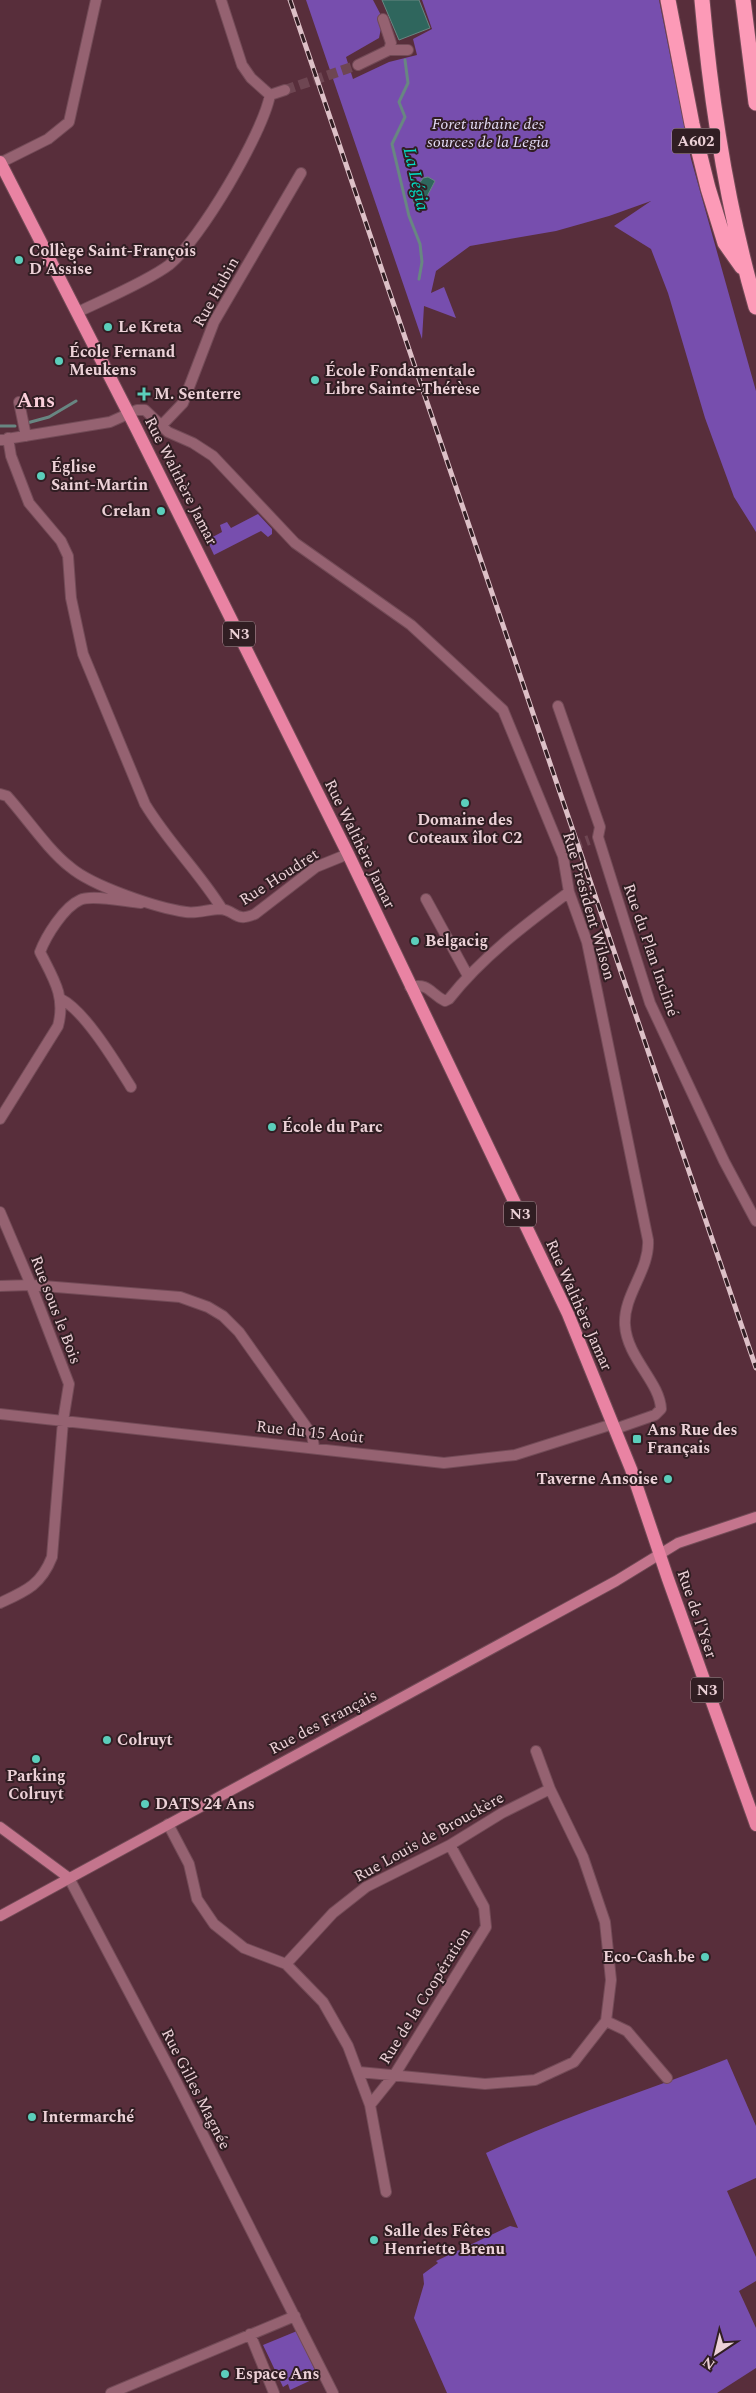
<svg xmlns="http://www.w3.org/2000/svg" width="756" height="2393" viewBox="0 0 756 2393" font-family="Spectral,serif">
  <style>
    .green { fill: #774eae }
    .water { fill: #2f665d; stroke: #688682 }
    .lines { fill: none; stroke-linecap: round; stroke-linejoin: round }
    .stream { stroke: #688682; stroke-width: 3 }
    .street-tunnel { stroke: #6e4652; stroke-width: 10; stroke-dasharray: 10 5; stroke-linecap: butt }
    .street-casing { stroke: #734b57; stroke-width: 12 }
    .secondary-casing { stroke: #734b57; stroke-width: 12 }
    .primary-casing { stroke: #734b57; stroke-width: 14 }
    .highway-casing { stroke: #734b57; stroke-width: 17 }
    .street { stroke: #956271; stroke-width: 10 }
    .secondary { stroke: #c4758d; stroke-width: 10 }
    .primary { stroke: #e983a3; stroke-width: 12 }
    .highway { stroke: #fc9ab7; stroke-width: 15 }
    .rail-casing { stroke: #ddc0c7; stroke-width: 5 }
    .rail { stroke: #311e23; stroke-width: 3; stroke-dasharray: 9; stroke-linecap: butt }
    .poi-dot { fill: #5bcebb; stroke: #311e23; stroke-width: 2 }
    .labels { text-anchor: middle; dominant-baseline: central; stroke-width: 4; stroke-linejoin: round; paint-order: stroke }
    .shield { fill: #311e23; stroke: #b49ba1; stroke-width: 1 }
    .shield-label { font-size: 15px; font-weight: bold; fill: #ecd1d7 }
    .park-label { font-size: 16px; font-style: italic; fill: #e3dbf5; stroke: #311e23 }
    .poi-label { font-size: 16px; font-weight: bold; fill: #ecd1d7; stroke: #311e23; text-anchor: start }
    .street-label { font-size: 16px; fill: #ecd1d7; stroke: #311e23 }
    .water-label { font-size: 18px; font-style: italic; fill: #02dec5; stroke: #311e23 }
    .district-label { font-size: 21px; font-weight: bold; fill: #facfda; stroke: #311e23 }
  </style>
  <rect width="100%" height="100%" fill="#582e3b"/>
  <!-- green -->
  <path class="green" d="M306 0H373L383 19 379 38 346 57 353 79 389 62 417 55 413 39 432 29 422 0H659L691 159 756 391V532L734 497 705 418 668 293 651 249 614 226 651 201 609 216 556 231 470 246 436 271 431 293 444 287 456 318 424 306 422 339Z
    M258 514 272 529V534L268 537 261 531 214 555 207 540 222 532 220 525 227 522 231 528Z
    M727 2059 756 2126V2178L727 2191 756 2257V2281L739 2291 756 2328V2368L717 2393H447L414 2318 424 2284 423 2274 438 2263 436 2261 510 2226 518 2228 486 2153C564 2116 647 2091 727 2059Z
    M297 2331 318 2377 290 2390 288 2384 283 2387 263 2345Z"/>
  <!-- water -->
  <path class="water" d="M382 0H419L430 28 399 40Z
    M428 177 435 181 421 208 413 202 415 190 423 178Z"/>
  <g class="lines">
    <!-- stream -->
    <path class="stream" d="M405 60 408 83 399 102 405 117 392 144 409 216 420 244 422 262 419 279
      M27 423 49 417 76 401
      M0 426H15"/>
    <!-- street-tunnel -->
    <path class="street-tunnel" d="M285 90 358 65
      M572 846 589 840"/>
    <!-- street casing -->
    <g class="street-casing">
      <path id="street" d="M221 0 242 65 251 78 270 95
        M389 50H408
        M358 65 389 50 391 43 383 19
        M270 95 285 90
        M0 163 48 139 69 122 96 0
        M78 312C103 300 148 281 169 265 200 240 263 133 270 95
        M19 402 26 436
        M161 426 183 403 214 322 301 173
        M8 438 11 456 29 503 61 541 68 556 71 598 83 654 145 804C168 842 199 872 222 909
        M0 440 110 422 137 410H145L168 432 193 443 213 456 295 543 411 625 503 710 563 856 569 892 587 942 648 1240C650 1270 623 1295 625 1325 627 1358 660 1382 661 1409L655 1415 615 1429
        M558 706 600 827 598 837 650 1003 724 1161 756 1221
        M0 794 7 796C26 817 48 850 70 867 92 886 157 908 186 912 197 914 209 909 220 909 236 910 235 923 255 914L316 867 348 854
        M560 849 572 846
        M426 899 468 976
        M410 987C430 983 429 993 445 1001L449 999C482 957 526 924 569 892
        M61 999C85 1011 116 1063 131 1087
        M0 1119 58 1026C66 996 53 978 40 952 46 936 64 907 80 900 92 894 127 902 141 903
        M0 1212 31 1285 69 1384 63 1421 52 1557C41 1585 26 1591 0 1603
        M0 1286 31 1285 180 1297 208 1307 223 1316 239 1332 312 1435 314 1447
        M0 1414 444 1463 515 1455 613 1424
        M536 1751 550 1789
        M168 1824 189 1864 197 1899 214 1924 244 1948 286 1964 323 2002 348 2046 370 2105 386 2192
        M69 1878 176 2081 333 2393
        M286 1964 333 1913 366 1887 450 1845 502 1813 550 1789 583 1857 605 1922 611 1980 606 2021 574 2062 535 2080 485 2084 359 2072
        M606 2021 627 2031 667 2078
        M370 2105 395 2074 486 1927 484 1907 450 1845
        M250 2334 274 2393
        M111 2393 295 2316"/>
    </g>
    <!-- secondary casing -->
    <g class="secondary-casing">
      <path id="secondary" d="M0 1827 69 1878
        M0 1916 616 1581 678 1543 756 1517"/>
    </g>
    <!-- primary casing -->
    <g class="primary-casing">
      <path id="primary" d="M0 162 136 428 348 854 568 1314 631 1469 668 1579 756 1825"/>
    </g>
    <!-- highway casing -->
    <g class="highway-casing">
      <path id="highway" d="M668 0 692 124 708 188 725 243 742 267
        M702 0C711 104 727 207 756 307
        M743 0 756 103"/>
    </g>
    <!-- street -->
    <use href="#street" class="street"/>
    <!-- secondary -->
    <use href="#secondary" class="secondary"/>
    <!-- primary -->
    <use href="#primary" class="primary"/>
    <!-- highway -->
    <use href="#highway" class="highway"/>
    <!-- rail casing -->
    <g class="rail-casing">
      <path id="rail" d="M290 0 756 1368"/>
    </g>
    <!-- rail -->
    <use href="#rail" class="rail"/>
  </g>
  <!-- markers -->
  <g class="poi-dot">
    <circle cx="19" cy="260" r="5"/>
    <circle cx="108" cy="327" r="5"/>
    <circle cx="59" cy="361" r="5"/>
    <circle cx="315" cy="380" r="5"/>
    <path d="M141.5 386.5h5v5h5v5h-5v5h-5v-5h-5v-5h5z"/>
    <circle cx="41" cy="476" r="5"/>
    <circle cx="161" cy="511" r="5"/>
    <circle cx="465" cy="803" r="5"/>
    <circle cx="415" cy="941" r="5"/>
    <circle cx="272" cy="1127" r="5"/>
    <rect x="632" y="1434" width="10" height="10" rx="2.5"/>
    <circle cx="668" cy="1479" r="5"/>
    <circle cx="107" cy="1740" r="5"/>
    <circle cx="36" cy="1759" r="5"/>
    <circle cx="145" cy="1804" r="5"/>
    <circle cx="705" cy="1957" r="5"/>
    <circle cx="32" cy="2117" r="5"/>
    <circle cx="374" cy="2240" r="5"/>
    <circle cx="225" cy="2374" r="5"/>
  </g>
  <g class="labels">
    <!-- shield labels -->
    <g class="shield">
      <rect x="672" y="128.5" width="48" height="25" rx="4"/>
      <rect x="223" y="621.5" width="32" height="25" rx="4"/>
      <rect x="504" y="1201.5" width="32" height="25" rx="4"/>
      <rect x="691" y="1677.5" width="32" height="25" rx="4"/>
    </g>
    <g class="shield-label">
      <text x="696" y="141">A602</text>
      <text x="239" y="634">N3</text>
      <text x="520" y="1214">N3</text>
      <text x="707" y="1690">N3</text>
    </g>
    <!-- park labels -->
    <g class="park-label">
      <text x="488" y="124">Foret urbaine des<tspan x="488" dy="18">sources de la Legia</tspan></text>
    </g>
    <!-- poi labels -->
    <g class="poi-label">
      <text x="29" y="251">Collège Saint-François<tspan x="29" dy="18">D'Assise</tspan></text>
      <text x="118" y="327">Le Kreta</text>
      <text x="69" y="352">École Fernand<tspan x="69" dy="18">Meukens</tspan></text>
      <text x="325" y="371">École Fondamentale<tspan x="325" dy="18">Libre Sainte-Thérèse</tspan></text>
      <text x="154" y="394">M. Senterre</text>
      <text x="51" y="467">Église<tspan x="51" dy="18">Saint-Martin</tspan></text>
      <text x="151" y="511" text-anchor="end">Crelan</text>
      <text x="465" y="820" text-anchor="middle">Domaine des<tspan x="465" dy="18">Coteaux îlot C2</tspan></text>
      <text x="425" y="941">Belgacig</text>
      <text x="282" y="1127">École du Parc</text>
      <text x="647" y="1430">Ans Rue des<tspan x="647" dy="18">Français</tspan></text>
      <text x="658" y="1479" text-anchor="end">Taverne Ansoise</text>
      <text x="117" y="1740">Colruyt</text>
      <text x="36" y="1776" text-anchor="middle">Parking<tspan x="36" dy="18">Colruyt</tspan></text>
      <text x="155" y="1804">DATS 24 Ans</text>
      <text x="695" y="1957" text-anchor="end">Eco-Cash.be</text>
      <text x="42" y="2117">Intermarché</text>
      <text x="384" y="2231">Salle des Fêtes<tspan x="384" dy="18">Henriette Brenu</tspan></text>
      <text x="235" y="2374">Espace Ans</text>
    </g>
    <!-- street labels -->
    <g class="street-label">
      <text transform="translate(216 292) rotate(-61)">Rue Hubin</text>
      <text transform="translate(181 481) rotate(63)">Rue Walthère Jamar</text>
      <text transform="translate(360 844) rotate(64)">Rue Walthère Jamar</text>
      <text transform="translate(279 877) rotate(-33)">Rue Houdret</text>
      <text transform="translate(589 906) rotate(74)">Rue Président Wilson</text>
      <text transform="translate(651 950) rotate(71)">Rue du Plan Incliné</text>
      <text transform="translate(579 1305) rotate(66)">Rue Walthère Jamar</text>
      <text transform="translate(56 1310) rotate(69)">Rue sous le Bois</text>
      <text transform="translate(310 1432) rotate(6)">Rue du 15 Août</text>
      <text transform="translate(697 1614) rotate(71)">Rue de l'Yser</text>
      <text transform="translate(323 1722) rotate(-28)">Rue des Français</text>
      <text transform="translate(429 1837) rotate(-29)">Rue Louis de Brouckère</text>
      <text transform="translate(425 1996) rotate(-58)">Rue de la Coopération</text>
      <text transform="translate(196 2089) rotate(63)">Rue Gilles Magnée</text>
    </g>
    <!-- water labels -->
    <g class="water-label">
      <text transform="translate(416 179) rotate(77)">La Légia</text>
    </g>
    <!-- district labels -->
    <g class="district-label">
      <text x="36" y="401">Ans</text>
    </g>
  </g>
  <!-- north arrow -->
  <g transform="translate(716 2353) rotate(215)" stroke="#311e23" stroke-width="4" paint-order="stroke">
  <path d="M0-4L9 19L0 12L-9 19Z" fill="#ecd1d7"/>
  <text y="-8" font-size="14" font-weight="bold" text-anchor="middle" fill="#ecd1d7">N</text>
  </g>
</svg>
